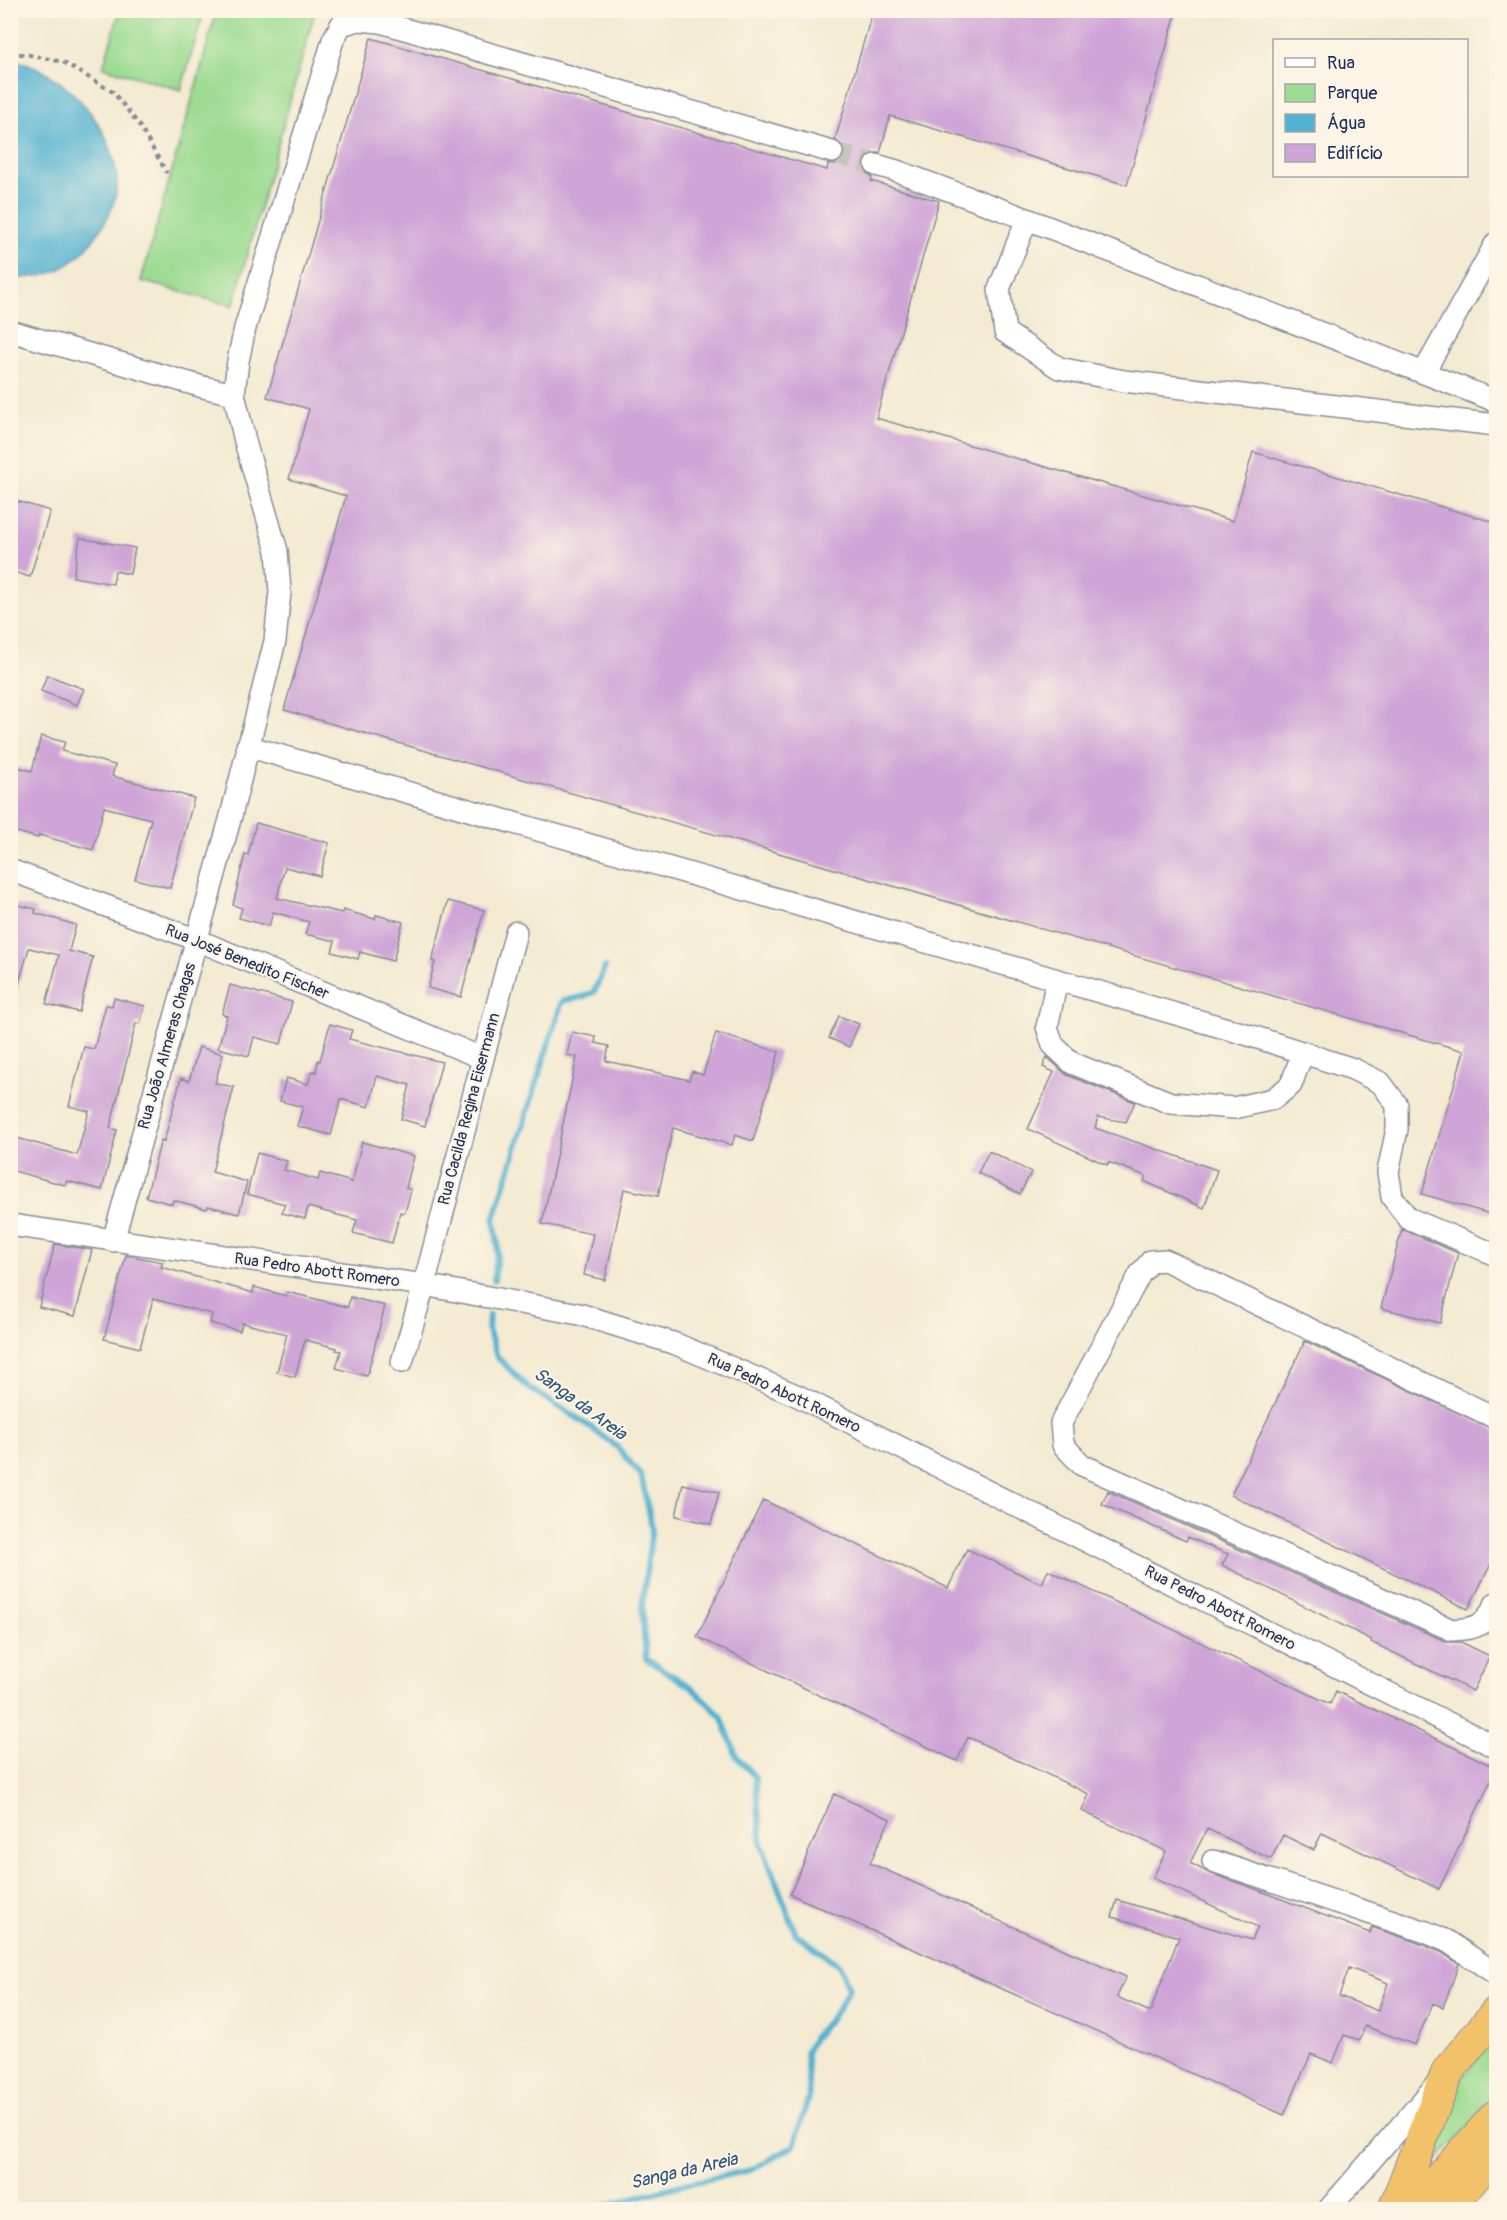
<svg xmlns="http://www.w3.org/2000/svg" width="1507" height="2220" viewBox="0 0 1507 2220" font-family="Pangolin,sans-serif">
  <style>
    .green { fill: #9cdb91; stroke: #5c8578; stroke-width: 1.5 }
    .water { fill: #52b2d1; stroke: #367098; stroke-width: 1.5 }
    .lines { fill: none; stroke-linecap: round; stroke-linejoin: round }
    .stream { stroke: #52b2d1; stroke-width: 6 }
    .building { fill: #cfa5d7; fill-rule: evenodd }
    .minor-tunnel { stroke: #c8c5ba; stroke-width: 21; stroke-dasharray: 21 10; stroke-linecap: butt }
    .minor-casing { stroke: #878c98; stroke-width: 24 }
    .highway-casing { stroke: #878c98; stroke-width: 34 }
    .path { stroke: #878c98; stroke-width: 4; stroke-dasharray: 4.5 4.5; stroke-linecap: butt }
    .minor { stroke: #fff; stroke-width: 21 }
    .highway { stroke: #f2c26a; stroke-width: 32 }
    .labels { text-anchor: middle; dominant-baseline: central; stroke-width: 4.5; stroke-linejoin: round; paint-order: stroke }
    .street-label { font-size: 16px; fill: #1b2f5e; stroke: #fcf5e5 }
    .water-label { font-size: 18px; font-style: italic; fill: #2c5680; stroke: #fcf5e5 }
  </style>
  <rect width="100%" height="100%" fill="#fcf5e5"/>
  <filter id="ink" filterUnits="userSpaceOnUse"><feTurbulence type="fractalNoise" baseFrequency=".0167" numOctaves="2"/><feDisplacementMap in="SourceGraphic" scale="12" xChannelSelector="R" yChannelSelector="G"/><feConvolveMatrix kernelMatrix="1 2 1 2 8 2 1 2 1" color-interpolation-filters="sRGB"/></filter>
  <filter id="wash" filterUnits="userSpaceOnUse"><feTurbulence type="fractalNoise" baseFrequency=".008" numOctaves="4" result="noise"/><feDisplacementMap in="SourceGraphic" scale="24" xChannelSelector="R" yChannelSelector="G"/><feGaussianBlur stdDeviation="1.35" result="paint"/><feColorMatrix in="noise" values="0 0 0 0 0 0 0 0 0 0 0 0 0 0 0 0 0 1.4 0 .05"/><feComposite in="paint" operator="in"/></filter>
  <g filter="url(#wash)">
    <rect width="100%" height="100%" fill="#f3ead1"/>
    <!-- green -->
    <path class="green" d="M217 10 297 11 314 15 233 306 141 281Z
      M120 11H204L181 90 103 67Z
      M1496 2032V2094L1471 2124 1427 2170H1425L1447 2099Z"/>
    <!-- water -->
    <path class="water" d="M11 60C32 62 50 74 67 88 93 110 113 141 117 177 120 207 92 249 67 265 51 276 30 279 11 277Z"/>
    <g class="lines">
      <!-- stream -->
      <path class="stream" d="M494 1280 498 1246 494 1219 562 1001 582 997 594 992 605 967
        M489 1315 488 1329 497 1357 529 1388 582 1421 617 1447 641 1475 652 1528 642 1607 646 1659 691 1687 721 1716 737 1757 755 1777 762 1845 796 1934 839 1965 849 1988 837 2011 813 2038 806 2053 809 2095 794 2146 751 2170 685 2184 588 2210"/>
    </g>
    <g id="blocks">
      <!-- building -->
      <path class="building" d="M873 10H1177L1127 185 890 116 880 153H872L864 161V168L867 173 872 177 871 181 939 201 876 418 1233 521 1253 452 1497 523V1216L1422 1194 1464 1051 284 710 346 496 289 479 309 409 267 397 371 38 827 170 828 164H836L844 156V148L835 140Z
        M10 499 50 511 30 577 10 571Z
        M80 538 135 548 130 574 115 571 113 584 73 577Z
        M47 675 84 689 77 705 41 691Z
        M41 736 65 742 62 751 115 765 112 776 194 798 170 888 135 879 151 819 104 807 93 850 39 835 38 838 10 830V765L32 771Z
        M256 823 329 843 320 876 285 867 277 898 342 913 343 910 375 919 376 915 403 922 393 961 360 952 358 959 332 952 335 941 305 934 309 922 273 912 269 926 239 918 242 908 233 905 245 854 248 855Z
        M448 901 484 910 461 997 428 988 435 962 432 961Z
        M10 903 36 909 35 913 76 925 69 951 93 957 79 1012 46 1004 59 955 29 948 15 997 10 996Z
        M230 985 292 1002 281 1044 254 1037 249 1056 218 1048 227 1016 222 1014Z
        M114 998 145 1006 140 1024 136 1023 110 1128 117 1130 102 1190 67 1181 65 1185 10 1170V1136L77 1155 89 1111 69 1106 84 1047 94 1049 106 1005 112 1006Z
        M839 1016 859 1024 849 1047 829 1038Z
        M330 1024 352 1030 349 1039 442 1062 425 1126 401 1119 410 1085 377 1076 369 1107 341 1099 331 1135 297 1126 303 1107 280 1101 286 1078 308 1084 312 1071 316 1072 318 1060 320 1061Z
        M572 1032 596 1037 595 1043 609 1046 606 1061 689 1080 692 1071 703 1075 716 1033 779 1052 753 1141 735 1135 732 1145 673 1128 658 1196 624 1189 605 1280 584 1275 593 1234 542 1224 577 1057 567 1055Z
        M199 1047 223 1054 215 1083 234 1087 212 1172 247 1182 239 1214 208 1206 207 1209 173 1200 172 1204 146 1197 161 1140 164 1141 181 1078 189 1081Z
        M1047 1057 1067 1075 1135 1102 1126 1122 1098 1117 1095 1128 1217 1170 1204 1208 1144 1181 1146 1176 1108 1162 1107 1165 1028 1129 1054 1072 1043 1067Z
        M362 1142 414 1156 406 1188 411 1190 405 1213 400 1212 392 1243 353 1233 357 1220 308 1207 305 1219 282 1213 285 1204 247 1194 257 1153 287 1161 284 1170 318 1180 320 1173 352 1182Z
        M989 1151 1031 1172 1020 1194 978 1173Z
        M1402 1229 1458 1253 1440 1323 1381 1308Z
        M55 1244 92 1250 75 1316 39 1307Z
        M126 1255 163 1262 161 1267 253 1293 254 1287 286 1296 287 1292 348 1307 350 1297 385 1306 367 1376 336 1368 341 1351 336 1350 337 1348 305 1340 295 1377 277 1372 287 1334 242 1323 240 1331 210 1323 212 1314 153 1299 140 1348 104 1339Z
        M1305 1341 1497 1431V1552L1468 1609 1231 1495Z
        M683 1484 719 1492 711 1524 676 1516Z
        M1108 1491 1447 1642H1461L1490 1656 1473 1691 1371 1642 1372 1640 1222 1565 1228 1554 1188 1537 1186 1541 1102 1504Z
        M763 1500 948 1588 967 1549 1042 1584 1048 1570 1330 1704 1336 1691 1497 1768 1439 1889 1322 1833 1314 1850 1283 1835 1271 1859 1207 1829 1190 1863 1209 1873 1250 1887 1370 1933 1372 1927 1421 1944 1441 1952 1459 1964 1443 2007 1433 2003 1415 2045 1365 2026 1360 2040 1344 2035 1333 2063 1311 2054 1284 2115 790 1894 834 1794 890 1819 870 1863 1126 1977 1117 1997 1150 2012 1179 1937 1112 1917 1117 1900 1252 1940 1258 1927 1153 1878 1166 1851 1082 1811 1089 1794 968 1737 957 1761 697 1637ZM1349 1968 1388 1983 1378 2011 1339 1996Z"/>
    </g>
  </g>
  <g filter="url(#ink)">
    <use href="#blocks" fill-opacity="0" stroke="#878c98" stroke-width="1.5"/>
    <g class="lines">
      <!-- minor-tunnel -->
      <path class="minor-tunnel" d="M832 152 876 165"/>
      <!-- minor casing -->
      <g class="minor-casing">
        <path id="minor" d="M876 165 894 170 1027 219 1496 401
          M1027 219 999 289 1005 332 1059 368 1124 381 1496 425
          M10 331 203 387 234 394
          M1424 372 1496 243
          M247 746 1252 1036 1353 1069 1381 1083 1397 1105V1129L1388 1172 1392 1197 1408 1218 1496 1255
          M10 870 197 940 482 1058
          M1057 980 1047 1027 1053 1045 1072 1063 1171 1103 1234 1108 1273 1099 1291 1085 1303 1052
          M10 1225 424 1285 579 1314 676 1344 798 1396 1496 1747
          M113 1241 231 816 275 641 280 592 277 551 246 445 234 394 238 361 245 328 333 40 341 25 359 20 380 22 832 152
          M402 1362 424 1285 516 932
          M1496 1418 1165 1260 1151 1261 1140 1274 1061 1423 1063 1445 1082 1465 1452 1630C1476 1629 1485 1626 1496 1603
          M1213 1861 1426 1932 1447 1941 1496 1974
          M1328 2210 1436 2085"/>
      </g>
      <!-- highway casing -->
      <g class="highway-casing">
        <path id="highway" d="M1394 2210 1448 2071 1496 2013
          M1412 2210 1496 2116
          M1447 2210 1496 2151"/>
      </g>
      <!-- path -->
      <path class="path" d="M10 54H25L63 62 113 92 137 122 167 173
        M10 177 16 174"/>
      <!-- minor -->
      <use href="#minor" class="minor"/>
      <!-- highway -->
      <use href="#highway" class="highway"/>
    </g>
  </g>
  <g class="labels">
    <!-- street labels -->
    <g class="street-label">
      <text transform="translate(247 962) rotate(22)">Rua José Benedito Fischer</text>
      <text transform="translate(167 1046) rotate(-74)">Rua João Almeras Chagas</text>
      <text transform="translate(469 1109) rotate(-75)">Rua Cacilda Regina Eisermann</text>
      <text transform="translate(317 1270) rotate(8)">Rua Pedro Abott Romero</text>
      <text transform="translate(784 1393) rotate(25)">Rua Pedro Abott Romero</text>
      <text transform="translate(1220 1608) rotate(27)">Rua Pedro Abott Romero</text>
    </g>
    <!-- water labels -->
    <g class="water-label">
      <text transform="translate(580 1404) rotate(36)">Sanga da Areia</text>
      <text transform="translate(684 2171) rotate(-13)">Sanga da Areia</text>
    </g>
  </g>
  <!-- margin -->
  <rect width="1507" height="2220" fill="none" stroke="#fcf5e5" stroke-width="36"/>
  <!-- legend -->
  <rect x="1273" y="39" width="195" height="138" fill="#fcf5e5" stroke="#a2a6af" stroke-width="1.5"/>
  <rect x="1285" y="58" width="30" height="9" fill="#ffffff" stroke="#a2a6af" stroke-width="1.5"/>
  <text x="1327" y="69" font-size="18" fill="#1b2f5e">Rua</text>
  <rect x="1285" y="84" width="30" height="18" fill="#9cdb91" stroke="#a2a6af" stroke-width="1.5"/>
  <text x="1327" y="99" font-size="18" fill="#1b2f5e">Parque</text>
  <rect x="1285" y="114" width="30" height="18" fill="#52b2d1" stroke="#a2a6af" stroke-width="1.5"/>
  <text x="1327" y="129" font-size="18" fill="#1b2f5e">Água</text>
  <rect x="1285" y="144" width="30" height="18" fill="#cfa5d7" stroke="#a2a6af" stroke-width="1.5"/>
  <text x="1327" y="159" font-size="18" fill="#1b2f5e">Edifício</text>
</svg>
